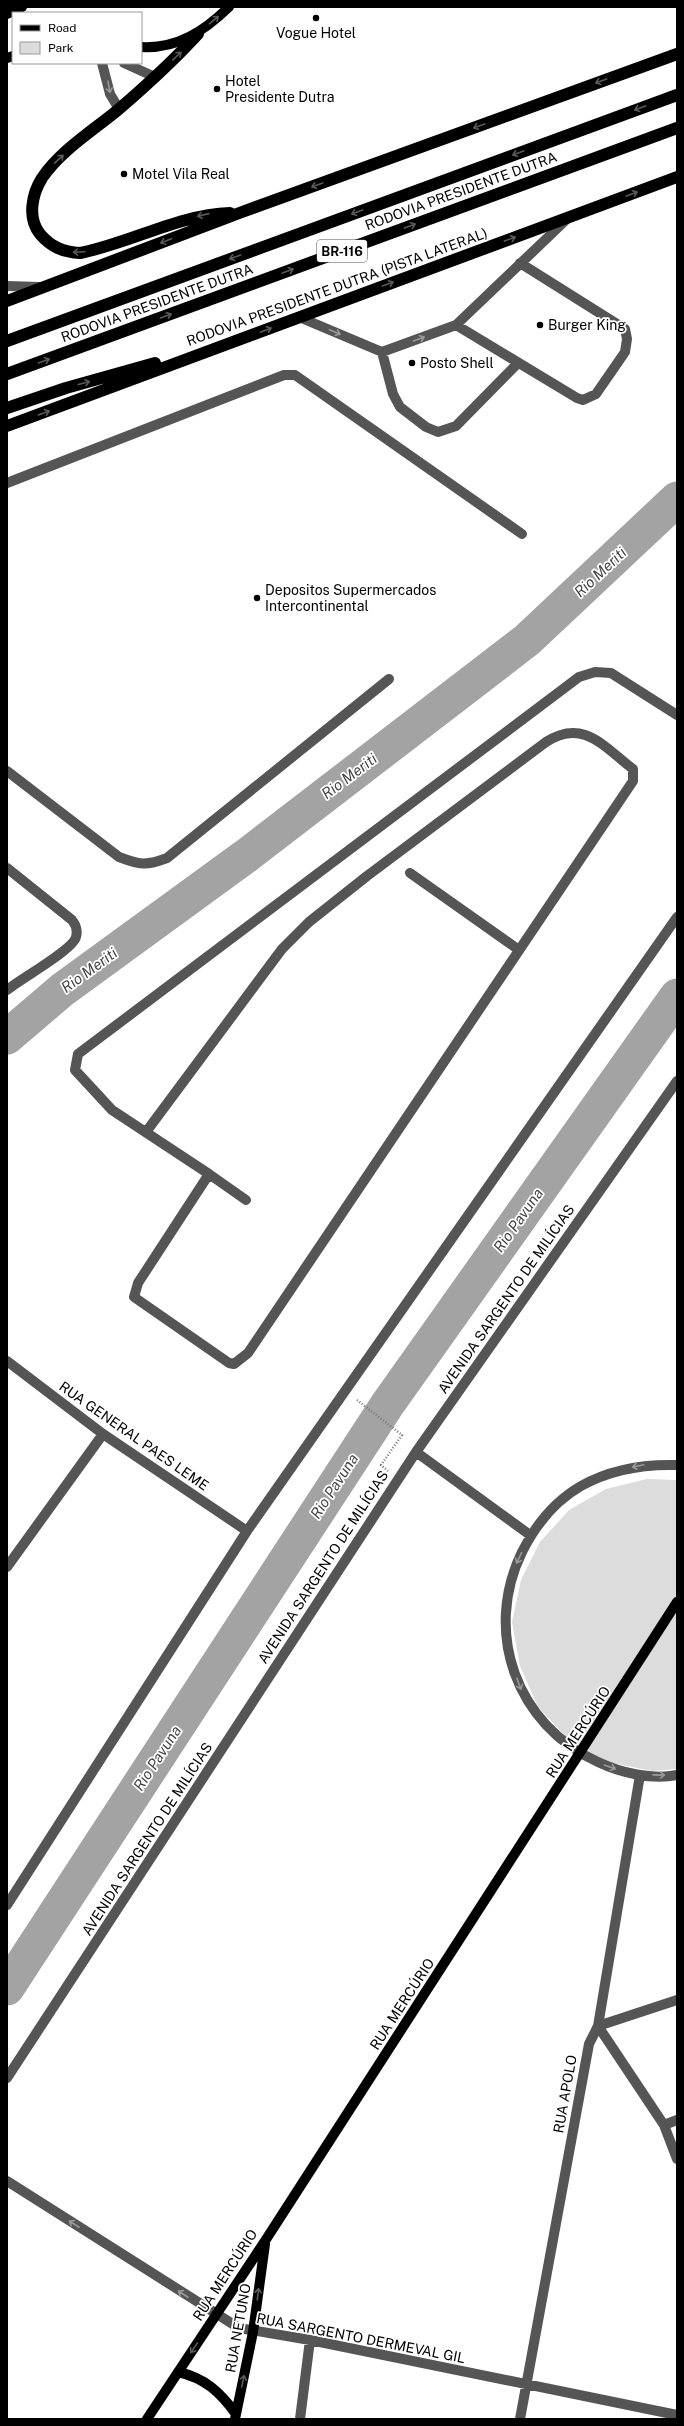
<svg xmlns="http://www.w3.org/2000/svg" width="684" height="2426" viewBox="0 0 684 2426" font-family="'Public Sans',sans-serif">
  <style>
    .green { fill: #dcdcdc }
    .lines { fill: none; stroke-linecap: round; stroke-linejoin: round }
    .river { stroke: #a3a3a3; stroke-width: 35 }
    .path { stroke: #777; stroke-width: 2.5; stroke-dasharray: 1 2; stroke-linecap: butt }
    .minor { stroke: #555; stroke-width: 10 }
    .major { stroke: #000; stroke-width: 10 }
    .highway { stroke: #000; stroke-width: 12 }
    .oneway { stroke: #595959 }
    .oneway2 { stroke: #999 }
    .poi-dot { fill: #000; stroke: #fff; stroke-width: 1.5 }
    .labels { text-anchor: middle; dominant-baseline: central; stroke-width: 3.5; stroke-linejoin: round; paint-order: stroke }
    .shield { fill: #fff; stroke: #4c4c4c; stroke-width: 1 }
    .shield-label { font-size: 13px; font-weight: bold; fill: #000 }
    .poi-label { font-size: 14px; fill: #000; stroke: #fff; text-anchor: start }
    .street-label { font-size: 14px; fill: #000; stroke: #fff }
    .water-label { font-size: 15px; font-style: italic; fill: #444; stroke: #fff }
  </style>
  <rect width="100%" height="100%" fill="#fff"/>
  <!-- green -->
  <path class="green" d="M647 1479 677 1480V1769L652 1771 608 1762 569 1740 538 1707 520 1666 512 1622 521 1580 540 1542 569 1510 606 1489Z"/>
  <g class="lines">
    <!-- river -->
    <path class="river" d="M7 1037 62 990 246 856 527 640 677 499
      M7 1988 387 1405 677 996"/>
    <!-- path -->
    <path class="path" d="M357 1400 402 1435 381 1465 388 1471"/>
    <!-- minor -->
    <path class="minor" d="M102 63 110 94 119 109
      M124 63 155 77
      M7 286 40 287
      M299 317 382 352 456 325 567 219
      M456 325 577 398 583 400 596 394 625 352 627 339 625 329 520 263
      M382 352 393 394 400 407 426 427 438 432 456 426 518 363
      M7 483 284 375H295L522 534
      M7 771 119 857C140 865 146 866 167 858L389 679
      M7 868 72 920C76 925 78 930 76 937 73 950 20 979 7 990
      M410 873 519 950
      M146 1132 282 949 309 922 367 876 546 742C583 718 603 746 633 769V781L248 1353 234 1364 229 1363 134 1297 138 1283 209 1174 112 1110 75 1070 78 1054 579 677 595 672 611 673 677 715
      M209 1174 246 1200
      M7 1361 103 1434 247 1531
      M416 1452 530 1535
      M677 1465C643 1464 611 1469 581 1486 555 1501 535 1526 522 1552 483 1632 516 1725 598 1762 621 1773 652 1780 677 1775
      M7 1567 103 1434
      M7 1905 247 1531 677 917
      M598 2026 664 2125 677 2159
      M598 2026 677 2000
      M7 2078 416 1452 677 1081
      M664 2125 677 2120
      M7 2181 239 2328 310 2340 677 2415
      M300 2419 310 2340
      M520 2419 589 2044 598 2026 640 1775"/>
    <!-- major -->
    <path class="major" d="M7 14 22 7
      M141 47C178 49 204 31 229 7
      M7 58 13 56
      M178 2372C205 2378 220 2392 236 2414
      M147 2419 265 2241 677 1602
      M235 2419 253 2332 265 2244"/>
    <!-- highway -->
    <path class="highway" d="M198 34C174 60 147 85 119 109 94 130 61 150 42 178 32 194 27 218 40 234 51 247 63 252 80 253 131 243 177 215 230 213
      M7 301 242 212 677 54
      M7 341 677 95
      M7 374 677 128
      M7 408 66 388 155 363
      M7 426 677 177"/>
  </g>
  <!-- one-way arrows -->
  <defs><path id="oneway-shaft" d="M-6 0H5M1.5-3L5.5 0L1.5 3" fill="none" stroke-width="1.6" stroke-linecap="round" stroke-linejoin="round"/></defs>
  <g class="oneway">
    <use href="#oneway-shaft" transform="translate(214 20) rotate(-40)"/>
    <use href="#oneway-shaft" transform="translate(177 56) rotate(-44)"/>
    <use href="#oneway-shaft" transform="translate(601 81) rotate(160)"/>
    <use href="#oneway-shaft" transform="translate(640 108) rotate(160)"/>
    <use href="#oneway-shaft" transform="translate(479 126) rotate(160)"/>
    <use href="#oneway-shaft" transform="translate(518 153) rotate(160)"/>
    <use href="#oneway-shaft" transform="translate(59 159) rotate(-43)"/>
    <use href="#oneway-shaft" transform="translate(317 185) rotate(160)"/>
    <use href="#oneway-shaft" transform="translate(632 194) rotate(-20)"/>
    <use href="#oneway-shaft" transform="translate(357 212) rotate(160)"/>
    <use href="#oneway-shaft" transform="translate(203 215) rotate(167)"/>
    <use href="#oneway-shaft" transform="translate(410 226) rotate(-20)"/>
    <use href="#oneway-shaft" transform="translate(510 239) rotate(-20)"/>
    <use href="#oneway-shaft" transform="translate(166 241) rotate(159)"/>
    <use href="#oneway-shaft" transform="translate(79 252) rotate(177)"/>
    <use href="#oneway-shaft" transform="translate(235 257) rotate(160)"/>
    <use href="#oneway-shaft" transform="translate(288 271) rotate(-20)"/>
    <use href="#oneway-shaft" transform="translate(388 284) rotate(-20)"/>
    <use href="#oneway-shaft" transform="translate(166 316) rotate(-20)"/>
    <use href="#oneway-shaft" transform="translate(266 330) rotate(-21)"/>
    <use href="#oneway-shaft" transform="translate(44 361) rotate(-20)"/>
    <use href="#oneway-shaft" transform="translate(84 383) rotate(-15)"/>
    <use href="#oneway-shaft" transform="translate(44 413) rotate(-20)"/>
    <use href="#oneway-shaft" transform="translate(258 2294) rotate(-83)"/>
    <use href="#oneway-shaft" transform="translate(194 2348) rotate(124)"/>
    <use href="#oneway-shaft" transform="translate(243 2381) rotate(-78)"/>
  </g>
  <g class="oneway2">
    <use href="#oneway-shaft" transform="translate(109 87) rotate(80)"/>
    <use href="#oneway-shaft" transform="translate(335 332) rotate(23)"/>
    <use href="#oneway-shaft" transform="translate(419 339) rotate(-20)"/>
    <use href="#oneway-shaft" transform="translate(638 1466) rotate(168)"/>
    <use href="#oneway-shaft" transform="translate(519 1558) rotate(116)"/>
    <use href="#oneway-shaft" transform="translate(519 1684) rotate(70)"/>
    <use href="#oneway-shaft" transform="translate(610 1767) rotate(19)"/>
    <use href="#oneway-shaft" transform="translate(659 1775) rotate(1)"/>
    <use href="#oneway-shaft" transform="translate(74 2224) rotate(-147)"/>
    <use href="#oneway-shaft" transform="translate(183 2294) rotate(-147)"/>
  </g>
  <!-- markers -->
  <g class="poi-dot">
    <circle cx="316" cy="18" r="4"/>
    <circle cx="217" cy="89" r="4"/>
    <circle cx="124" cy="174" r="4"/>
    <circle cx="540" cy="325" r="4"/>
    <circle cx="412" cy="363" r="4"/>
    <circle cx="257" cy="598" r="4"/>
  </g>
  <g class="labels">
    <!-- shield labels -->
    <rect class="shield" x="317" y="240" width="50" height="22" rx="3"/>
    <g class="shield-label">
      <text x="342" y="251">BR-116</text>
    </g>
    <!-- poi labels -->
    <g class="poi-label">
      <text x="316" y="33" text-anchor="middle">Vogue Hotel</text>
      <text x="225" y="81">Hotel<tspan x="225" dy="16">Presidente Dutra</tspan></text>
      <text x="132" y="174">Motel Vila Real</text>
      <text x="548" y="325">Burger King</text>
      <text x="420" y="363">Posto Shell</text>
      <text x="265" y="590">Depositos Supermercados<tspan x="265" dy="16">Intercontinental</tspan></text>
    </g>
    <!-- street labels -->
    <g class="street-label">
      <text transform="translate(461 191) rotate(-20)">RODOVIA PRESIDENTE DUTRA</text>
      <text transform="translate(337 287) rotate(-20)">RODOVIA PRESIDENTE DUTRA (PISTA LATERAL)</text>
      <text transform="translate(157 303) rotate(-20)">RODOVIA PRESIDENTE DUTRA</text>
      <text transform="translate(506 1299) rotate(-55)">AVENIDA SARGENTO DE MILÍCIAS</text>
      <text transform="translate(134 1436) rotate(35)">RUA GENERAL PAES LEME</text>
      <text transform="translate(323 1567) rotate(-57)">AVENIDA SARGENTO DE MILÍCIAS</text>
      <text transform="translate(578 1732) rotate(-57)">RUA MERCÚRIO</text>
      <text transform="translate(147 1839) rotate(-57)">AVENIDA SARGENTO DE MILÍCIAS</text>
      <text transform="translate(402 2004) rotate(-57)">RUA MERCÚRIO</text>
      <text transform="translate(565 2094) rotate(-80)">RUA APOLO</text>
      <text transform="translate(225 2275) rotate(-57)">RUA MERCÚRIO</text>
      <text transform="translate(238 2328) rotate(-80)">RUA NETUNO</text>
      <text transform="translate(361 2338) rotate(11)">RUA SARGENTO DERMEVAL GIL</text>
    </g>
    <!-- water labels -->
    <g class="water-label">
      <text transform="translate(600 572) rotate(-43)">Rio Meriti</text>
      <text transform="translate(349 776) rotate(-37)">Rio Meriti</text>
      <text transform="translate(89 970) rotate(-36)">Rio Meriti</text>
      <text transform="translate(518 1220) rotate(-55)">Rio Pavuna</text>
      <text transform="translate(334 1486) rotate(-57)">Rio Pavuna</text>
      <text transform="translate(157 1758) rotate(-57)">Rio Pavuna</text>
    </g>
  </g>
  <!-- border -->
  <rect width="684" height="2426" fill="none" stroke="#000000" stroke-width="16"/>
  <!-- legend -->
  <rect x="12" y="12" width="130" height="52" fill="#ffffff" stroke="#999999"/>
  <rect x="20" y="25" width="20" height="6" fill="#000000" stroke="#999999"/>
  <text x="48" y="32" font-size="12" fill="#000000">Road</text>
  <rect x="20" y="42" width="20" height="12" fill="#dcdcdc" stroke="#999999"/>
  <text x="48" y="52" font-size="12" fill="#000000">Park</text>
</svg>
